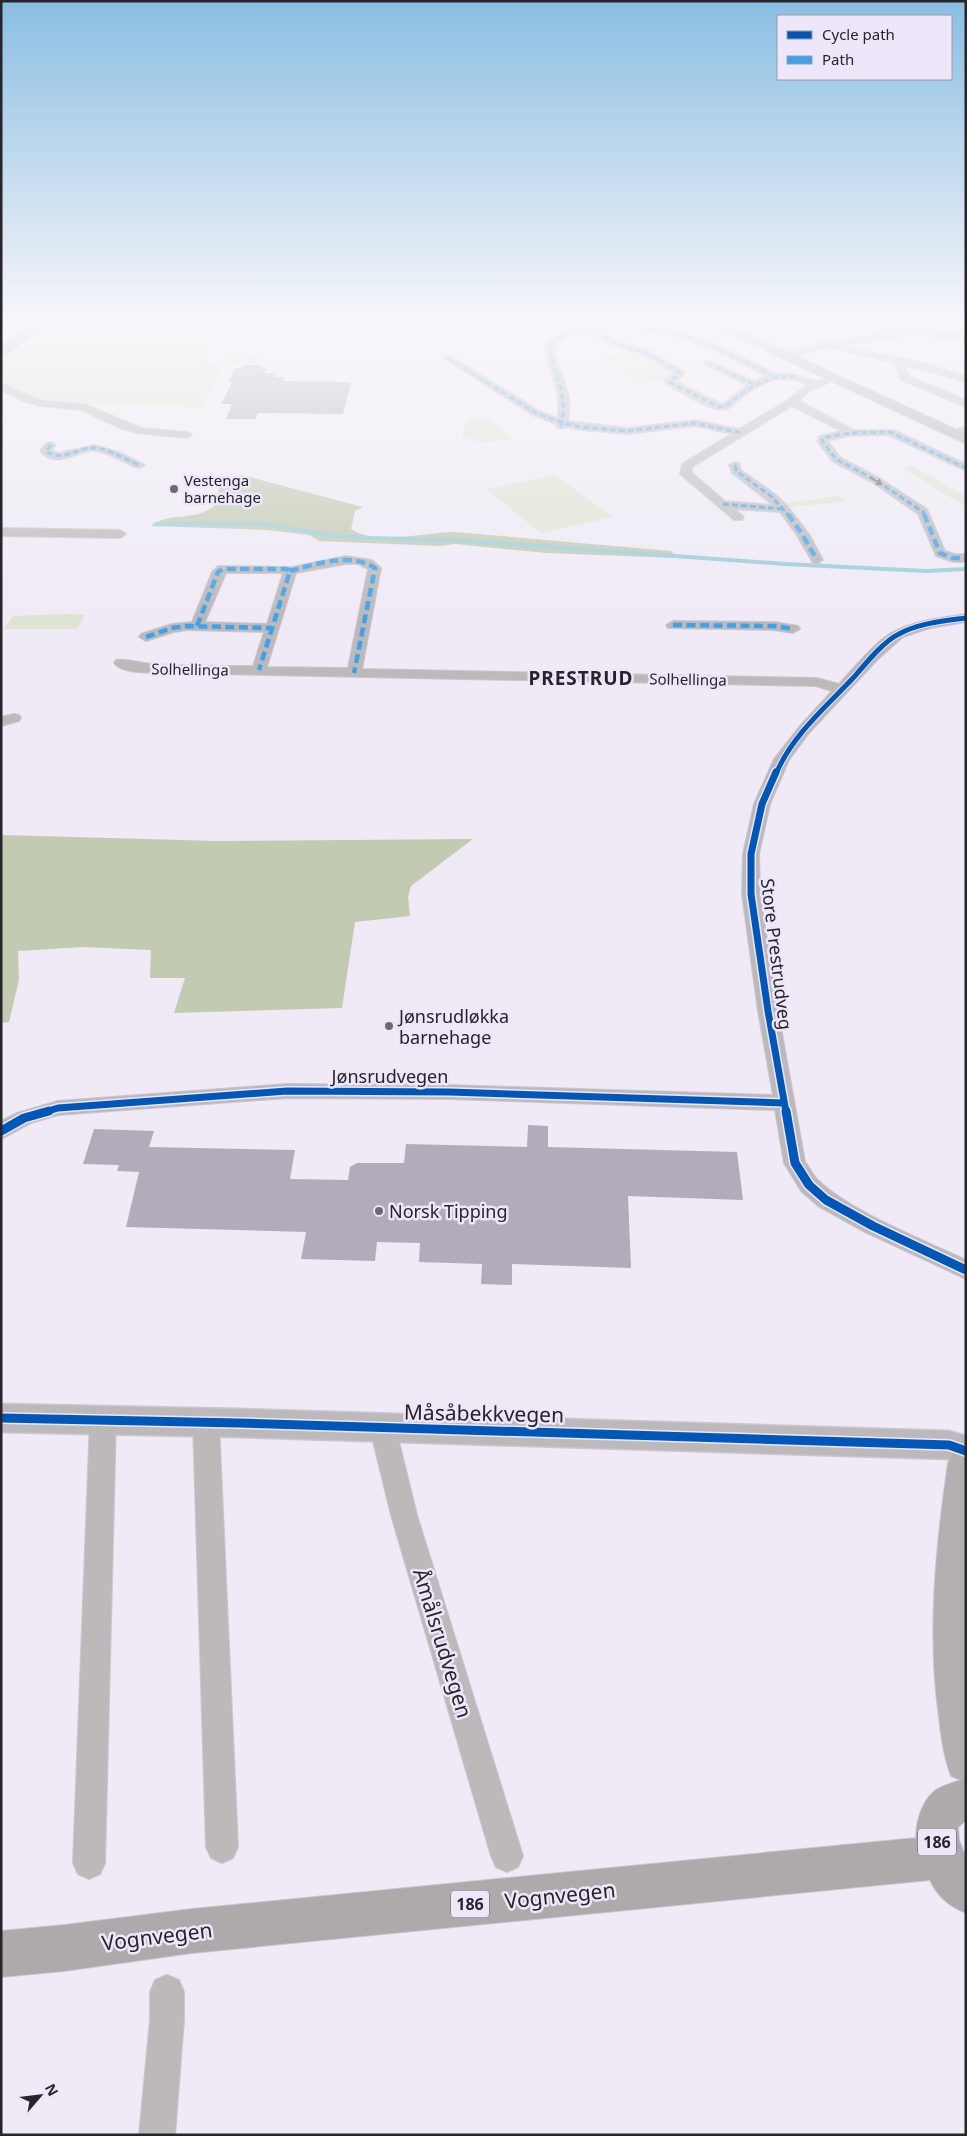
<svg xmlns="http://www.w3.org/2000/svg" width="967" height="2136" viewBox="0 0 967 2136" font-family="'Noto Sans',sans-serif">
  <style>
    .green { fill: #dfe4d2 }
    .forest { fill: #c2cab1 }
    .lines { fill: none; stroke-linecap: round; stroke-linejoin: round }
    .stream { stroke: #9bcdd8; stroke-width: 4 }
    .building { fill: #b2acba }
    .minor-casing { stroke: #cbc7d0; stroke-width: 2 }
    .tertiary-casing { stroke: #cbc7d0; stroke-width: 3 }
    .secondary-casing { stroke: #cbc7d0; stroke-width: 2 }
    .primary-casing { stroke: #cbc7d0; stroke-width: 2 }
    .minor { fill: #bdb9ba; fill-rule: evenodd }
    .tertiary { fill: #bdb9ba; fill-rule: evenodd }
    .secondary { fill: #b4afb1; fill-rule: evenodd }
    .primary { fill: #aea9aa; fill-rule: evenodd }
    .quiet-far1 { stroke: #3ea2eb; stroke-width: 3; stroke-dasharray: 6 3; stroke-linecap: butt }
    .quiet { stroke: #3ea2eb; stroke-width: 4.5; stroke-dasharray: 9 4.5; stroke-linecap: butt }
    .cycleway-far2-casing { stroke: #eee6f9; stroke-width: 7 }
    .cycleway-far1-casing { stroke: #eee6f9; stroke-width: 10 }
    .cycleway-casing { stroke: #eee6f9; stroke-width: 12 }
    .cycleway-far2 { stroke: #0057b8; stroke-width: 5 }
    .cycleway-far1 { stroke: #0057b8; stroke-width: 7 }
    .cycleway { stroke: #0057b8; stroke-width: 9 }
    .oneway { fill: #6a676b }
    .poi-dot { fill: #6d6972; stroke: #eee6f9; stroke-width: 2 }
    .labels { text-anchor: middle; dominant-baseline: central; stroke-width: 5; stroke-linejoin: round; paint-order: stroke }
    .far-poi-label { font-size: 15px; fill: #27242b; stroke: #eee6f9; text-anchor: start }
    .far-street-label { font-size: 15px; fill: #27242b; stroke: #eee6f9 }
    .shield { fill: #eee6f9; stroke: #635e69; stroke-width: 1 }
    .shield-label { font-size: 16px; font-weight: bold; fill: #27242b }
    .street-label { font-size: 18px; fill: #27242b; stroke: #eee6f9 }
    .poi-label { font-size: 18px; fill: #27242b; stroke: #eee6f9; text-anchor: start }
    .far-district-label { font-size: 19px; font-weight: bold; letter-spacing: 1px; fill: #27242b; stroke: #eee6f9 }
    .near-street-label { font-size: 21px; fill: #27242b; stroke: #eee6f9 }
  </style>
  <rect width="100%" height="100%" fill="#efeaf5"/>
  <!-- green -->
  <path class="green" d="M64 318H226L228 320 202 362 220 364 219 366 221 368 202 407 53 403 37 399 1 383V361L33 341Z
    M640 351 676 372 667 379 635 385 614 364 601 358Z
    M225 355 261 356 267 357C255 364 236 366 223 362Z
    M489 418 512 439 481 443 463 437 466 419Z
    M912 466 966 496V507L902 468Z
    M555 475 613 517 541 533 486 489Z
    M840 496 847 501 782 508 778 504Z
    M72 614 85 615 77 629H4L13 616Z"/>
  <!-- forest -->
  <path class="forest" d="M859 318H966V324L889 335Z
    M242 475 363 507 355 511 351 529C377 546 424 532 455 532L671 551 677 558 547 553 455 544 440 546 319 541 309 535 268 530 151 526C170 510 198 524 218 502L219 484 226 480Z
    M1 835 217 841 473 839 411 886 408 897 410 916 355 922 342 1008 174 1013 185 978H150L151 950 83 947 18 951 19 980 9 1022 1 1023Z"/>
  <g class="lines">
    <!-- stream -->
    <path class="stream" d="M156 524 259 523 328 535 368 538 456 540 785 564 926 571 966 569"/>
  </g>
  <!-- building -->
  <path class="building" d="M242 365H263L261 369H267L265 373H276L275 377H285L283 381 351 382 343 414 258 413 255 419H226L232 404H221L232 382H228L235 368H241Z
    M528 1125 548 1126V1147L737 1152 743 1200 628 1196 631 1268 512 1264V1285L481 1284 482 1264 419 1262 420 1243 377 1242 375 1261 301 1259 306 1232 126 1227 139 1172 117 1171 119 1165 83 1164 94 1129 154 1131 149 1147 295 1150 290 1179 348 1180 350 1167 357 1163H404L406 1144 527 1147Z"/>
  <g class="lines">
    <!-- minor casing -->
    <g class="minor-casing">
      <path id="minor" d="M227 318 363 324 368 327 363 330 274 327 231 321Z
        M613 323H638L664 327 709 341 775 373 792 374 816 381 828 379V383L811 390 799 401 854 430H894L966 464V471L888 435 849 436 828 441 840 457 881 479 927 509 945 551 955 554H966V562H953L936 556 918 514 873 483 832 461 817 441 819 436 841 431 792 406 692 467V473L725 501 773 505 732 473 729 465 735 462 739 463 741 470 775 494 789 508 809 534 823 560 817 564 813 563 796 534 780 512 735 509 744 517 742 520H734L680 474 682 464 731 434 695 426 628 434 581 430 566 427 561 429 557 428 556 424 532 415 443 358 448 355 451 356 540 411 558 418V396L544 347C560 325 589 326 613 323ZM613 328C675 329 711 348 765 376L754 381 710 361H704V365L746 385 722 404 676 381 684 375V371L650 351 614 340 598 330ZM587 332 608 344 644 355 673 373 665 381 667 385C681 392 709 411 724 410 729 410 733 405 737 402 761 382 776 373 807 384L788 400 739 429 695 420 628 428 568 421C575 396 558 371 554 347L568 336Z
        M921 328 966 336V342L921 334 841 346 924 363 966 376V382L905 365 909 376 966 400V407L901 380 894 363 829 347 785 359 780 356 782 354 826 342Z
        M1 383 34 398 45 401 87 405 141 428 187 432 192 435 187 438 136 433 120 428 81 410 41 406 26 402 1 390Z
        M966 427V433L951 436 946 433 947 431Z
        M51 442 56 445 52 450 58 453 95 445 121 453 145 465 139 468 135 467C123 462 109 453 95 451 76 450 57 471 40 451L47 443Z
        M1 528 120 530 126 534 120 538 1 536Z
        M346 556 372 560 381 568 362 669 817 678 839 684C853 669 877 639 895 631 917 620 942 618 966 614V622L930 628 903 637 878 659 809 733 789 760 770 804 759 854 760 894 778 1011 805 1162C810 1168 813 1176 819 1181 853 1213 922 1239 966 1260V1279L865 1232 818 1206 801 1191 784 1163 775 1110 449 1099 287 1098 58 1115 31 1123 1 1139V1121L17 1113 58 1101 287 1084 449 1085 773 1095 758 1011 742 894 743 854 754 804 774 759 799 727 832 691 816 686 164 673C150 672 123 675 114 663L116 660C124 658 141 663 151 664 185 666 219 666 253 666L264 632 187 630 174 632 146 641 139 637 141 634 172 624 192 622 212 572 218 566 292 567ZM346 564H358L368 569 348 668 267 667 296 573ZM226 573H283L267 624 205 622Z
        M673 621 774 622 798 626 800 629 793 633 774 630 668 628 666 625Z
        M14 714 19 715 21 718 19 721 1 726V717Z
        M103 1408 112 1411 116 1419 105 1863 100 1874 89 1879 78 1874 73 1863 90 1419 94 1411Z
        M206 1411 215 1414 219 1422 238 1847 233 1858 222 1863 211 1858 206 1847 193 1422 197 1414Z
        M383 1418 392 1421 396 1429 417 1515 523 1856 518 1867 507 1872 496 1867 491 1856 391 1515 370 1429 374 1421Z
        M167 1975 179 1980 184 1992V2020L175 2135H139L150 2020V1992L155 1980Z"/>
    </g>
    <!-- tertiary casing -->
    <g class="tertiary-casing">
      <path id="tertiary" d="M1 1404 238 1409 949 1431 966 1436V1465L949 1459 238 1437 1 1432Z"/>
    </g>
    <!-- secondary casing -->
    <g class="secondary-casing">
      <path id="secondary" d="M41 318H56L6 355 1 356V346Z
        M696 318H713L966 434V444Z
        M966 1447V1782L951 1776C944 1757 941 1737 939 1717 927 1633 936 1546 948 1463L953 1452Z"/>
    </g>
    <!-- primary casing -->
    <g class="primary-casing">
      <path id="primary" d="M966 1778V1820L958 1827 959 1840 966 1858V1913C949 1906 938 1897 930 1880L192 1953 64 1971 1 1977V1931L64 1925 192 1909 916 1838C916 1822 922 1800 936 1790 944 1785 956 1782 966 1778Z"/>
    </g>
    <!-- minor -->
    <use href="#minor" class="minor"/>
    <!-- tertiary -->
    <use href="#tertiary" class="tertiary"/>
    <!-- secondary -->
    <use href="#secondary" class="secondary"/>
    <!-- primary -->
    <use href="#primary" class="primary"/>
    <!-- quiet-far1 -->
    <path class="quiet-far1" d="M587 328 611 342 647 353 680 373 670 381 671 383 717 406 724 407C746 390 766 374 795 377
      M448 358 536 413 563 423 581 427 628 431 695 423 741 433
      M707 363 755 385
      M561 426C569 398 554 374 549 347 560 333 577 330 594 328 663 319 713 345 773 376
      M51 445 46 451C63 463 76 447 95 448 110 449 125 459 139 465
      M735 465 736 471 771 496 789 516
      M723 504 782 509
      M925 516 923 512 877 481 836 459 822 441 823 438 849 433 890 432 966 468"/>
    <!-- quiet -->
    <path class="quiet" d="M788 514 802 534 817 560
      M924 514 940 553 953 558H966
      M290 571C316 564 351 552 375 568L354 673
      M673 625 774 626 793 629
      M197 626 218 572 223 569H287L290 571 259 670
      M146 637 172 628 187 626 271 628"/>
    <!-- cycleway-far2 casing -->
    <g class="cycleway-far2-casing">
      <path id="cycleway-far2" d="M776 774C792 735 827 706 855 676 866 663 884 641 899 634 919 623 944 621 966 618"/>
    </g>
    <!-- cycleway-far1 casing -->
    <g class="cycleway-far1-casing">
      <path id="cycleway-far1" d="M776 772 762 804 751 854V894L768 1011 786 1112
        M45 1112 58 1108 287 1091 449 1092 784 1103"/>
    </g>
    <!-- cycleway casing -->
    <g class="cycleway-casing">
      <path id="cycleway" d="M786 1111 795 1163 809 1185 826 1200 873 1226 966 1270
        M1 1131 24 1118 49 1111
        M1 1418 238 1423 949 1445 966 1451"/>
    </g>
    <!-- cycleway-far2 -->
    <use href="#cycleway-far2" class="cycleway-far2"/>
    <!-- cycleway-far1 -->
    <use href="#cycleway-far1" class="cycleway-far1"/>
    <!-- cycleway -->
    <use href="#cycleway" class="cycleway"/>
  </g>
  <!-- one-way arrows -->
  <defs><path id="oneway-solid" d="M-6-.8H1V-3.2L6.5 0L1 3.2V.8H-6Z" transform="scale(1.25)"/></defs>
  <use class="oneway" href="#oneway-solid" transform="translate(876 481) rotate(32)"/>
  <!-- sky -->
  <linearGradient id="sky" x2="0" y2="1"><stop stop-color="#89bee2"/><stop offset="0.52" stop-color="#f8f6fa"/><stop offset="1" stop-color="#f8f6fa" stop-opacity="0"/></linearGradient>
  <rect width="967" height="617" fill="url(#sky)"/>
  <!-- markers -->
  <g class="poi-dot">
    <circle cx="174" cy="489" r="5"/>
    <circle cx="389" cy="1026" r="5"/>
    <circle cx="379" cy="1211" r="5"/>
  </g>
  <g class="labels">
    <!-- far-poi labels -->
    <g class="far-poi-label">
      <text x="184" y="480">Vestenga<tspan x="184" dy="17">barnehage</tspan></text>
    </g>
    <!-- far-street labels -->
    <g class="far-street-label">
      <text transform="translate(190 669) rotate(1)">Solhellinga</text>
      <text transform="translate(688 679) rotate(1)">Solhellinga</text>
    </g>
    <!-- shield labels -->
    <g class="shield">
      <rect x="918" y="1828.5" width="38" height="27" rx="4"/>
      <rect x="451" y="1890.5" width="38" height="27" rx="4"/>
    </g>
    <g class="shield-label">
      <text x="937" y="1842">186</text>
      <text x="470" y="1904">186</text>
    </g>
    <!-- street labels -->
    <g class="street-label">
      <text transform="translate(777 954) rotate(83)">Store Prestrudveg</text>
      <text x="390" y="1076">Jønsrudvegen</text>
    </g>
    <!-- poi labels -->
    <g class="poi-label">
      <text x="399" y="1016">Jønsrudløkka<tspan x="399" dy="21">barnehage</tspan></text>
      <text x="389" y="1211">Norsk Tipping</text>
    </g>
    <!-- far-district labels -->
    <g class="far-district-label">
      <text x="581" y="678">PRESTRUD</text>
    </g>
    <!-- near-street labels -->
    <g class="near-street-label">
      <text transform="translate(484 1413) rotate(1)">Måsåbekkvegen</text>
      <text transform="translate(443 1643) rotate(73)">Åmålsrudvegen</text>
      <text transform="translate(560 1895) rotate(-6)">Vognvegen</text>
      <text transform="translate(157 1936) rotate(-7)">Vognvegen</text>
    </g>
  </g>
  <!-- border -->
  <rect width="967" height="2136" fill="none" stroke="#27242b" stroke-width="5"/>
  <!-- legend -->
  <rect x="777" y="15" width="175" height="65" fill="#eee6f9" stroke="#9e98a7"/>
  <rect x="787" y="31" width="25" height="8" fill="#0057b8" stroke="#9e98a7"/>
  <text x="822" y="40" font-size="15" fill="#27242b">Cycle path</text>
  <rect x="787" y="56" width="25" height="8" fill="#3ea2eb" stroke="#9e98a7"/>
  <text x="822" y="65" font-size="15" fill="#27242b">Path</text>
  <!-- north arrow -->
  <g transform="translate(40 2096) rotate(62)" stroke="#eee6f9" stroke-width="4" paint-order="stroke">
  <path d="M0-4L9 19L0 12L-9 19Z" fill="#27242b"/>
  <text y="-8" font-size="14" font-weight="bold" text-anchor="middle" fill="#27242b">N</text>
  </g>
</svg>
